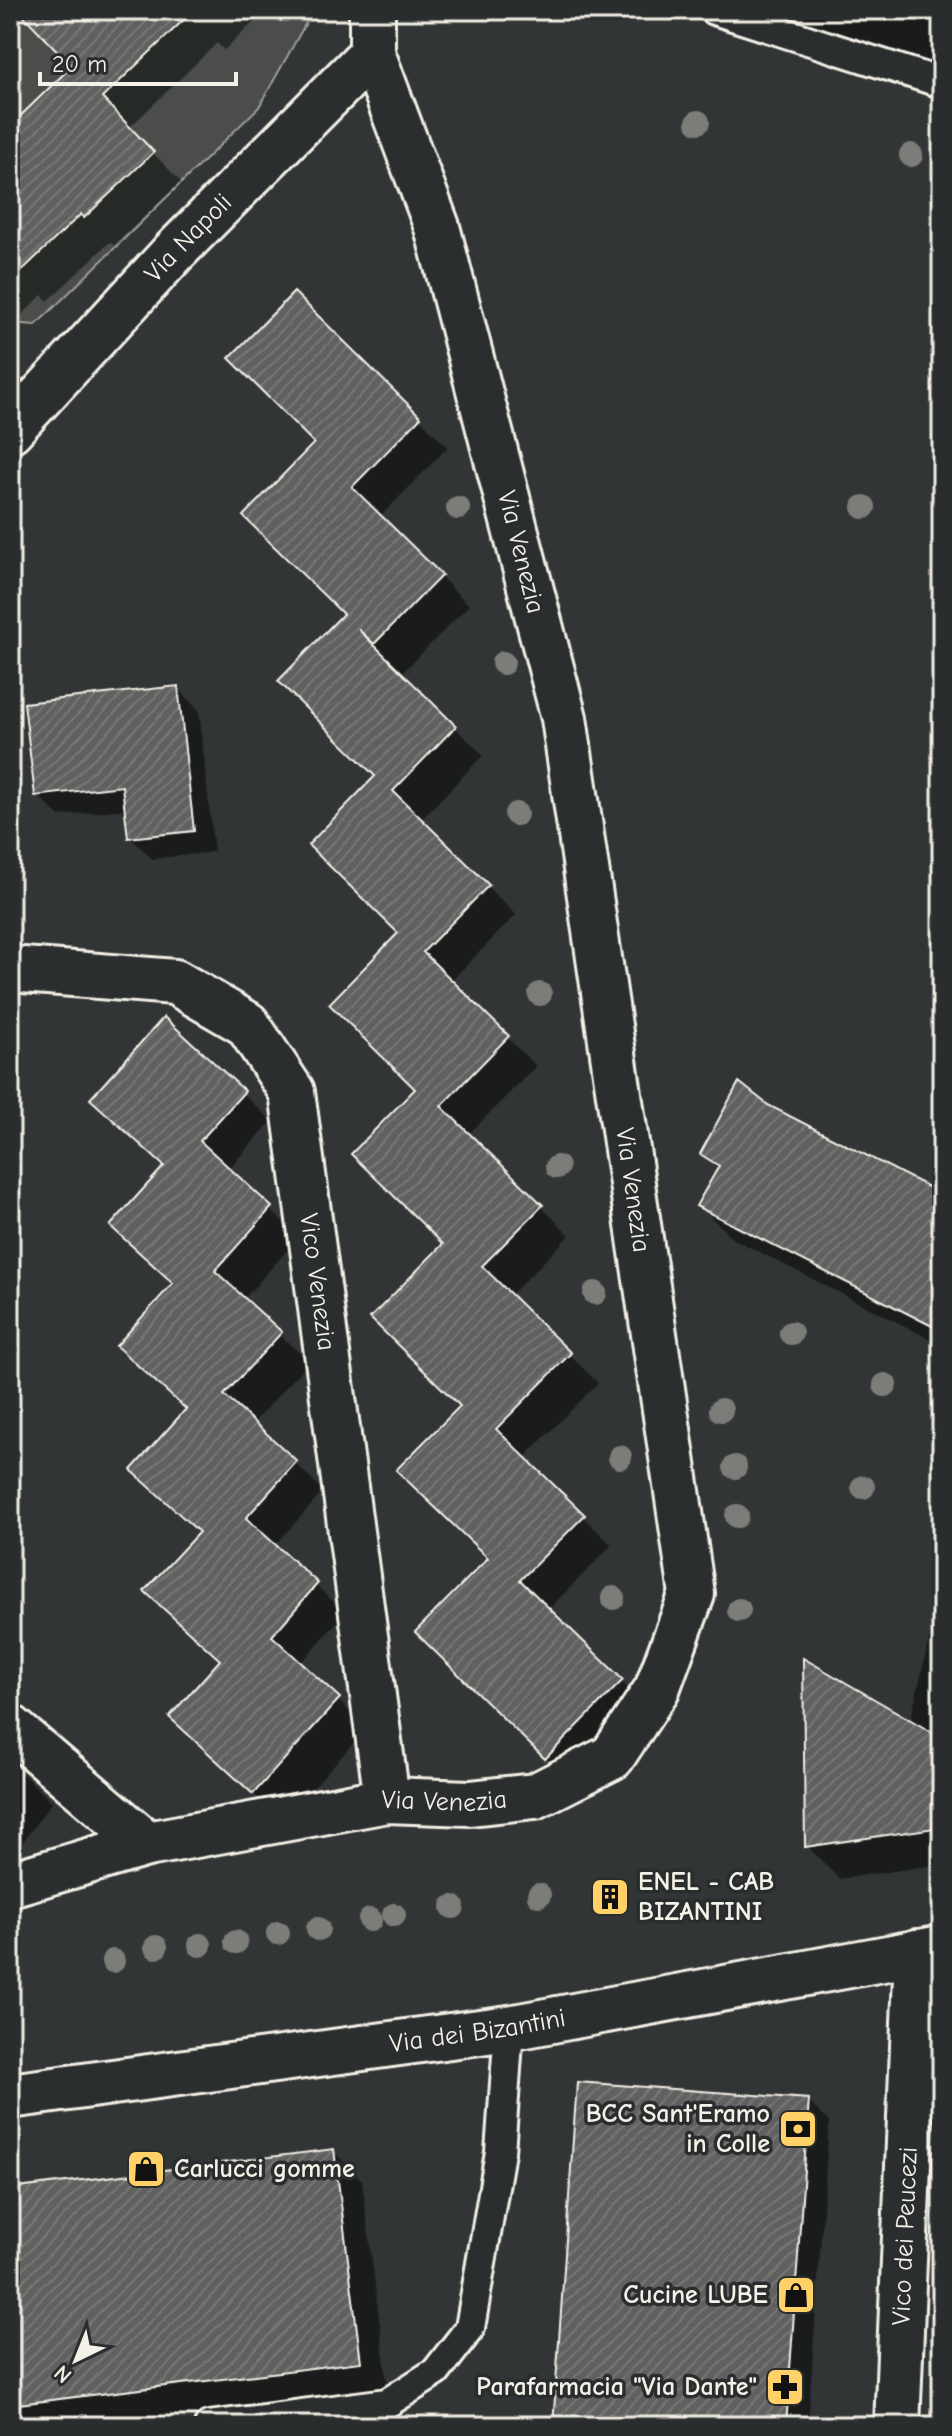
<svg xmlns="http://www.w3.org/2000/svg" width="952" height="2436" font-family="'Comic Neue',sans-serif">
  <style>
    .green { fill: #4b4d4c; stroke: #a09f9a; stroke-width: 2 }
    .shadow { fill: #0007 }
    .building { fill: url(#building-hatch); stroke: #f4f1e8; stroke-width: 2 }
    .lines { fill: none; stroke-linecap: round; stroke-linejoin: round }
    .service-casing { stroke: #f4f1e8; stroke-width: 34 }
    .minor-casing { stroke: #f4f1e8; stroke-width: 50 }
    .tertiary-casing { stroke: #f4f1e8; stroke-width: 50 }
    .service { stroke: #2a2d2e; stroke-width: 28 }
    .minor { stroke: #2a2d2e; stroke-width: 44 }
    .tertiary { stroke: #2a2d2e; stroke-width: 44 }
    .tree { fill: #7c7d79 }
    .labels { text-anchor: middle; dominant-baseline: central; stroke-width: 7; stroke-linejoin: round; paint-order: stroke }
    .street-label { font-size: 26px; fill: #f4f1e8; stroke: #2a2d2e }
    .poi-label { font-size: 26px; font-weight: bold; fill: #f4f1e8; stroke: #2a2d2e; text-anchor: end }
  </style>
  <defs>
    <pattern id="building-hatch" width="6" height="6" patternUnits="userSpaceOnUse" patternTransform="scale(2)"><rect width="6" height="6" fill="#5f605f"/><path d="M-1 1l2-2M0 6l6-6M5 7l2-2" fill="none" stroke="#777776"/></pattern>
  </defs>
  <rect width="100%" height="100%" fill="#323535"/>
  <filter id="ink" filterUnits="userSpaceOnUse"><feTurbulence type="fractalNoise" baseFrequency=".0125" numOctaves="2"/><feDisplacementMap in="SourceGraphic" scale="16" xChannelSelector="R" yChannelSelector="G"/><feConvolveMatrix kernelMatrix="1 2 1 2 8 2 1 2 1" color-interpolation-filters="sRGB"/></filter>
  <g filter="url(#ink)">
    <path class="green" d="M10,10H308L307,21L259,107L36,325L10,323Z"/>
    <g class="shadow">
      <path d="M24,10H267L224,50L217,43L129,128L181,182L114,245L110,242L48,301L42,295L18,319L10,311V129L74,66Z"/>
      <path d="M730,10H942V69Z"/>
      <path d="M294,295L448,447L380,517L469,605L401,674L483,755L420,821L516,915L450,982L536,1066L468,1135L570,1235L510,1296L598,1383L523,1459L612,1545L548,1610L650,1710L575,1786L418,1632L490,1559L462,1406L445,1245L418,1089L401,934L378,777L346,615Z"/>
      <path d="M177,688L199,710L214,852L152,859L130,837L127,809L59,816L37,795Z"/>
      <path d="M164,1020L272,1121L228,1170L299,1237L243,1300L309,1362L253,1423L324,1491L274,1546L345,1613L300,1664L367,1728L283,1821L200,1745L222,1662L176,1620L200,1533L187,1411L119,1346L175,1284L141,1254L165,1167Z"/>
      <path d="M703,1154L942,1196V1345L732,1238L699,1205L719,1170Z"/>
      <path d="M942,1584V1864L839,1879L807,1846L910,1722Z"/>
      <path d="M10,1762L52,1802L10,1859Z"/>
      <path d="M808,2101L829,2122L808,2426H555Z"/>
      <path d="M333,2151L362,2180L388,2390L96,2426H10V2191Z"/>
    </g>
    <g class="building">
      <path d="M18,10H194L102,98L154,152L84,218L81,214L10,282V126L72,66Z"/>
      <path d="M294,292L421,417L352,487L442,575L374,644L358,629L456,726L393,791L489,885L423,952L509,1036L441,1106L543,1205L482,1266L571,1353L496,1429L585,1515L520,1580L623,1680L545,1759L415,1632L488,1558L396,1470L460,1406L370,1318L443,1244L351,1154L415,1089L329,1004L398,933L308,845L375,776L278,681L343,614L243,516L314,443L229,358Z"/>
      <path d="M178,686L194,831L128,838L122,786L35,796L24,703Z"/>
      <path d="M164,1017L245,1091L200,1141L272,1207L215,1271L282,1332L224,1395L297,1461L246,1518L318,1583L272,1636L340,1698L253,1794L169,1717L220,1660L144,1591L199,1532L131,1470L186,1409L116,1346L173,1283L110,1226L164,1166L90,1099Z"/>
      <path d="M739,1082L768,1105L942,1194V1331L696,1206L719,1166L700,1154Z"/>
      <path d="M803,1658L942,1738V1827L805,1847Z"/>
      <path d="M577,2082L809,2099L786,2426H553Z"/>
      <path d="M334,2149L361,2362L10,2405V2189Z"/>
    </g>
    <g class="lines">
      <g class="service-casing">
        <g id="service">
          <path d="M714,10L942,83"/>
          <path d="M209,2426L387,2403L436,2372L470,2328L500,2152L509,2028"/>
        </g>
      </g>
      <g class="minor-casing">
        <g id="minor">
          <path id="s1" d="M10,430L174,252L372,53"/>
          <path id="s2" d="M10,969L175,982L247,1024L292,1092L387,1800"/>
          <path d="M10,1727L147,1844"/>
          <path id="s3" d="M10,1884L147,1844L387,1800L470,1803L535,1796L612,1757L657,1689L692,1594L564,718L437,227L372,53V10"/>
          <path id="s4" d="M897,2426L917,1952"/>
        </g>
      </g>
      <g class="tertiary-casing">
        <g id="tertiary">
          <path id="s5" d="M10,2096L509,2028L942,1948"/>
        </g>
      </g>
      <use href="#service" class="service"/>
      <use href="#minor" class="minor"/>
      <use href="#tertiary" class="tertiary"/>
    </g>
    <g class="tree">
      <circle cx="698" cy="122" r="12"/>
      <circle cx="911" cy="155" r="12"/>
      <circle cx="864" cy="507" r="12"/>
      <circle cx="458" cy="508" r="12"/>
      <circle cx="503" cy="663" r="12"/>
      <circle cx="516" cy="814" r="12"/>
      <circle cx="540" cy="994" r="12"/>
      <circle cx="557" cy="1167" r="12"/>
      <circle cx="595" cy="1293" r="12"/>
      <circle cx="791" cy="1333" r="12"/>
      <circle cx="885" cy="1385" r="12"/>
      <circle cx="721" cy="1410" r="12"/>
      <circle cx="620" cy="1457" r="12"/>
      <circle cx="735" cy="1467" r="12"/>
      <circle cx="863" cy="1487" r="12"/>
      <circle cx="737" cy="1516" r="12"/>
      <circle cx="613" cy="1598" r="12"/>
      <circle cx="739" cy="1610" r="12"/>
      <circle cx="539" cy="1895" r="12"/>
      <circle cx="453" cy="1907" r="12"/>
      <circle cx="394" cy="1915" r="12"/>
      <circle cx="370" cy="1920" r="12"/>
      <circle cx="318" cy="1929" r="12"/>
      <circle cx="278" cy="1933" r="12"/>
      <circle cx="236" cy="1942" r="12"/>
      <circle cx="200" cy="1945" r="12"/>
      <circle cx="156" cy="1947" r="12"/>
      <circle cx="113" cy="1961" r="12"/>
    </g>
  </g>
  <defs>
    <g id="building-square" transform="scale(2)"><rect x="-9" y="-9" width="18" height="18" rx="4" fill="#ffd166" stroke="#2a2d2e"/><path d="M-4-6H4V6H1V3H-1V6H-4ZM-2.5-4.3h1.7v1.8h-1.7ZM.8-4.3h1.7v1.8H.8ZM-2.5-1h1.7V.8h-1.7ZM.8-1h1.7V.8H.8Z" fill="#111"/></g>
    <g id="bank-square" transform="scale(2)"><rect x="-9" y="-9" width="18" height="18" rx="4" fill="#ffd166" stroke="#2a2d2e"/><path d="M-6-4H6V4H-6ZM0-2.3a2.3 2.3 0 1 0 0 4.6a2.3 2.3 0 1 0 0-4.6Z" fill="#111"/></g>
    <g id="shop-square" transform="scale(2)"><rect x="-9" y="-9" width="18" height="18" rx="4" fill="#ffd166" stroke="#2a2d2e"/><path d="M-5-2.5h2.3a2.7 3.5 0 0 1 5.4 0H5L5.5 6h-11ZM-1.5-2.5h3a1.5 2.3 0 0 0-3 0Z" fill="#111"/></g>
    <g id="pharmacy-square" transform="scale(2)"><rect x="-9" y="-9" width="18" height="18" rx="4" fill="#ffd166" stroke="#2a2d2e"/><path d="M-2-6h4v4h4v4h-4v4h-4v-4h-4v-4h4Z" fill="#111"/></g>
  </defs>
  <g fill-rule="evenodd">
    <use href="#building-square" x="610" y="1897"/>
    <use href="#bank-square" x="798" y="2129"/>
    <use href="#shop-square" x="146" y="2169"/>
    <use href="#shop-square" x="796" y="2295"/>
    <use href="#pharmacy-square" x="785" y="2387"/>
  </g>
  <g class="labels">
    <g class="street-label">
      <text stroke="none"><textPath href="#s1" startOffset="262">Via Napoli</textPath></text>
      <text transform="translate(521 552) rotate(76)">Via Venezia</text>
      <text transform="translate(633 1190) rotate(82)">Via Venezia</text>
      <text stroke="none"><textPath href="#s2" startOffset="522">Vico Venezia</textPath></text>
      <text stroke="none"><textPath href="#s3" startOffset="444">Via Venezia</textPath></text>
      <text stroke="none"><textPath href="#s5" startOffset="472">Via dei Bizantini</textPath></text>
      <text stroke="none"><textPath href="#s4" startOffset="190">Vico dei Peucezi</textPath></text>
    </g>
    <g class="poi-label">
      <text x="638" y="1882" text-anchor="start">ENEL - CAB<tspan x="638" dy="30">BIZANTINI</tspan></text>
      <text x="770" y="2114">BCC Sant'Eramo<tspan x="770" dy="30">in Colle</tspan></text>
      <text x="174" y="2169" text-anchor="start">Carlucci gomme</text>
      <text x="768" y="2295">Cucine LUBE</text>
      <text x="757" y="2387">Parafarmacia "Via Dante"</text>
    </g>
  </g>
  <rect width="952" height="2436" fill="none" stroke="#2a2d2e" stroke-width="40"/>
  <rect x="20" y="20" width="912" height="2396" fill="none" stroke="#f4f1e8" stroke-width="3" filter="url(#ink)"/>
  <g transform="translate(76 2360) rotate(223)" stroke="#2a2d2e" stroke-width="6" paint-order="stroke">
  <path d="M0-6L14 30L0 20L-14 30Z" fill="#f4f1e8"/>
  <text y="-12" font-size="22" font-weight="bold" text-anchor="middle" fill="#f4f1e8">N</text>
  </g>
  <path d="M40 72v12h196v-12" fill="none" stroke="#f4f1e8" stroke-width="4"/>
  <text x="52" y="72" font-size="24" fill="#f4f1e8" stroke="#2a2d2e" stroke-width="6" paint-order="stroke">20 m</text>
</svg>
